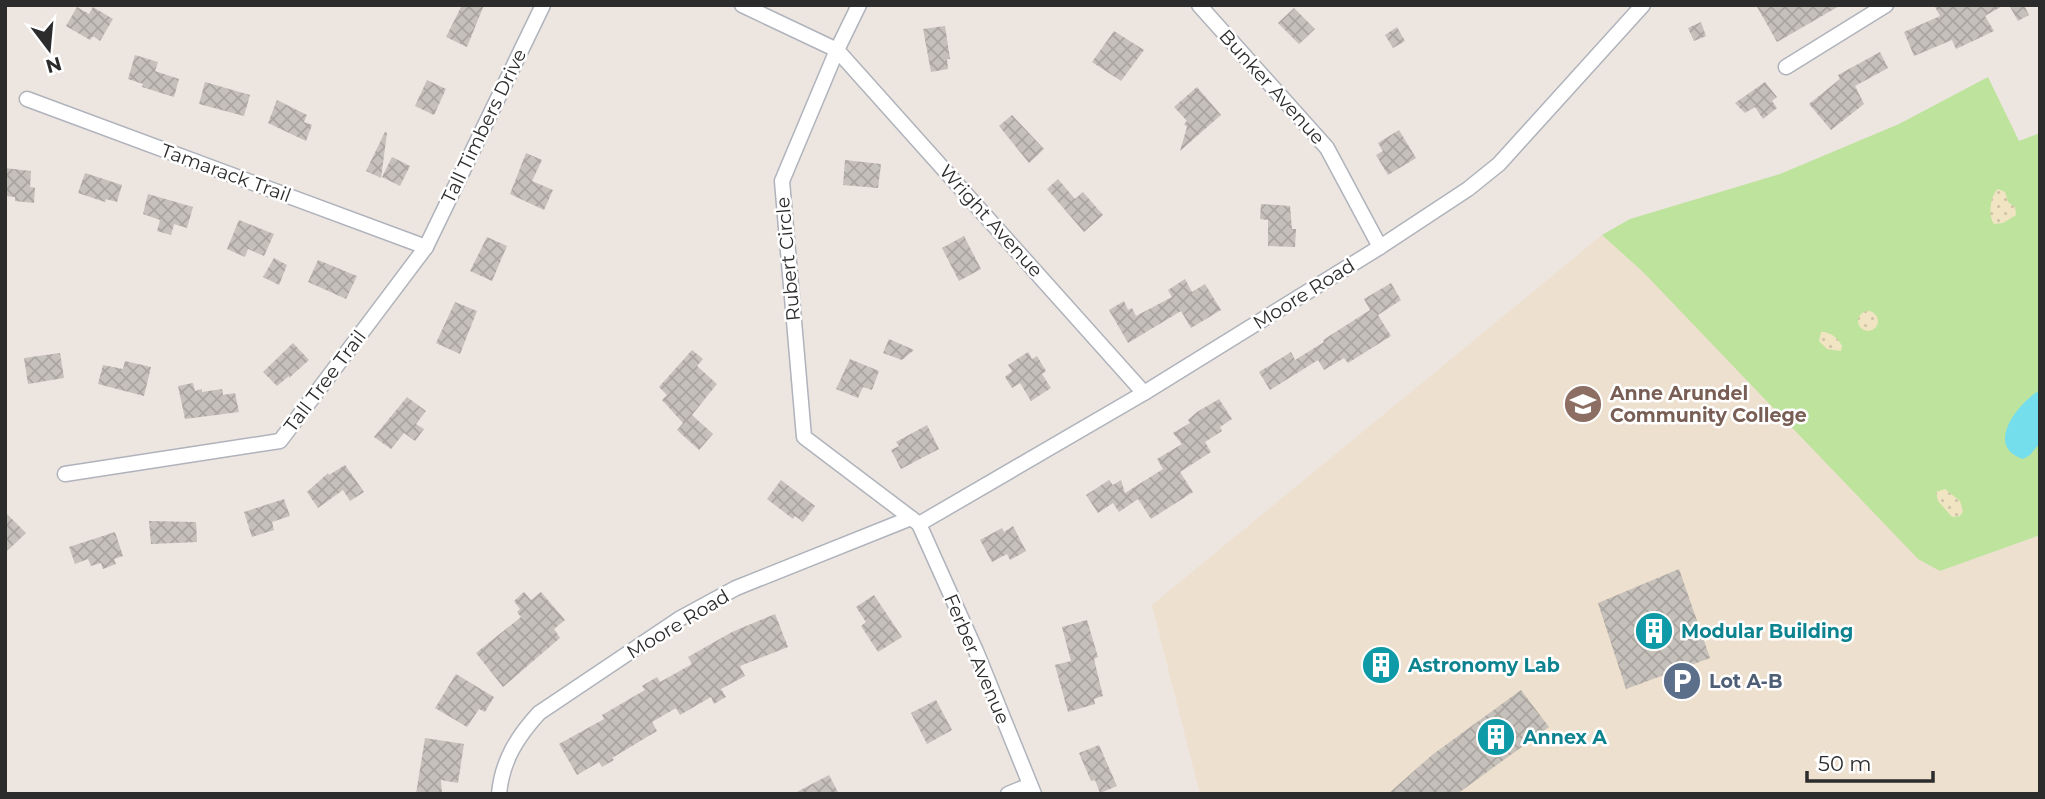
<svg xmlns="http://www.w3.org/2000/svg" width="2045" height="799" font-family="Montserrat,sans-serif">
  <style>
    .education { fill: #eee0cf }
    .grass { fill: #bee39d }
    .sand { fill: url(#sand-dots) }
    .water { fill: #75deed }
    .building { fill: url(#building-cross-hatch) }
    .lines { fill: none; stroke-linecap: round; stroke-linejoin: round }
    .minor-casing { stroke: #afb3bc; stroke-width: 17 }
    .minor { stroke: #fff; stroke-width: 14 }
    .labels { text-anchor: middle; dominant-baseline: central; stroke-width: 5; stroke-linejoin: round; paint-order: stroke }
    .street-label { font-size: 19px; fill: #2c2c2c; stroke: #fff }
    .education-label { font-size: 19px; font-weight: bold; fill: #785e54; stroke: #fff; text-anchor: start }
    .culture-label { font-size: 19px; font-weight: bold; fill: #0d838f; stroke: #fff; text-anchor: start }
    .service-label { font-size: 19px; font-weight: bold; fill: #4e5e75; stroke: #fff; text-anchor: start }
  </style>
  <defs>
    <pattern id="sand-dots" width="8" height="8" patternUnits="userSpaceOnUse" patternTransform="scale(1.75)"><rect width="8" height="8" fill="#f1e4c3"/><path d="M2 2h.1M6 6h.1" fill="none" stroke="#cfc4a8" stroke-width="1.8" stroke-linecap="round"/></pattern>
    <pattern id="building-cross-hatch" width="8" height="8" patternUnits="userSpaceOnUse" patternTransform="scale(1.75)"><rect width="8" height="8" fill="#c6c0ba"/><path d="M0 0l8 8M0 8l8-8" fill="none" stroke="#aaa5a0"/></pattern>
  </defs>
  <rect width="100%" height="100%" fill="#ede5df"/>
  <path class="education" d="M1602,235L1643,272L1940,571L2040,535V794H1200L1152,605Z"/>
  <path class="grass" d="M1988,77L2019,141L2040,133V535L1940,571L1918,559L1643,272L1602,235L1630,219L1780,174L1899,124Z"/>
  <g class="sand">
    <path d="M1998,189L2005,192L2008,202L2015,207L2016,215L2003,223L1994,224C1988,216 1990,195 1998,189Z"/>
    <circle cx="1868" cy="321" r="10"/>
    <path d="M1821,332C1830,331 1838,338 1842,346L1841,351L1827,349L1819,341Z"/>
    <path d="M1945,489L1960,501L1963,511L1960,516L1952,517L1938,501L1936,492Z"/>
  </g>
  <path class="water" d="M2040,390V443L2030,455L2023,459C1983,446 2019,402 2040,390Z"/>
  <g class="building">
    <path d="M462,5H484L467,47L446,37Z"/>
    <path d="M1756,5H1841L1777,42Z"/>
    <path d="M1934,5H2004L1985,16L1994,31L1956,49L1952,40L1914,56L1904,32L1940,16Z"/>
    <path d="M2009,5H2024L2029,15L2018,21Z"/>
    <path d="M77,7L89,14L93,7L113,19L100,41L93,36L90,40L66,26Z"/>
    <path d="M1294,8L1315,29L1299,44L1278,23Z"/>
    <path d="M1701,22L1706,36L1694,41L1688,28Z"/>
    <path d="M945,26L950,59H947L948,69L931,72L923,29Z"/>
    <path d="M1397,27L1405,41L1393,48L1385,35Z"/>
    <path d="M1114,31L1144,50L1121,81L1092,62Z"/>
    <path d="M1880,52L1888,68L1855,86L1864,104L1831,130L1809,104L1840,79L1838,75Z"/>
    <path d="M135,55L158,62L155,71L179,79L174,97L142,87L143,84L128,79Z"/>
    <path d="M427,80L446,89L434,115L415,106Z"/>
    <path d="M205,82L250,95L244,116L199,104Z"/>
    <path d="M1765,82L1777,97L1772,101L1777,108L1763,119L1755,107L1745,113L1735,103Z"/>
    <path d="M1197,87L1221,115L1180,151L1187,127L1184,124L1187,121L1174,107Z"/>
    <path d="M277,100L307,115L304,122L312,125L306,141L268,123Z"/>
    <path d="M1012,115L1044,149L1029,163L999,126Z"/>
    <path d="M1399,130L1416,158L1388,175L1376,155L1383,151L1378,143Z"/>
    <path d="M385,132L387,133L381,178L366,171Z"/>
    <path d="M526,153L542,160L532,181L553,190L544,210L510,194Z"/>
    <path d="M392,157L410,166L400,186L382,177Z"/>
    <path d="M845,160L881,164L878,188L843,185Z"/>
    <path d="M5,168L31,171L30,187L35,188L34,203L15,201V197L5,196Z"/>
    <path d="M85,173L122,185L117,202L106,199L105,202L78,193Z"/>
    <path d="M1058,179L1075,199L1083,192L1103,215L1084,232L1047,189Z"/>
    <path d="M148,194L193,207L187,228L174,224L171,235L157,231L160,220L143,214Z"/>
    <path d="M1261,204L1290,206L1292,229H1296L1295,247L1268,246V220L1260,219Z"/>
    <path d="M239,220L274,234L264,256L248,249L245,257L227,249Z"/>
    <path d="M964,236L981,269L959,281L942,248Z"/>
    <path d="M487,237L507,246L492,281L470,271Z"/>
    <path d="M274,258L287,265L279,285L263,277Z"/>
    <path d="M318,260L357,276L346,299L308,282Z"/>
    <path d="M1185,279L1192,292L1205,284L1221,310L1191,328L1181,311L1128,343L1109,310L1124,301L1128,310L1132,308L1136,316L1172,297L1168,290Z"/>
    <path d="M1391,283L1401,300L1378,315L1391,336L1348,363L1344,358L1324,370L1318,360L1270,390L1259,372L1291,352L1295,360L1324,342L1323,340L1370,310L1364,299Z"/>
    <path d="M455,302L477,311L460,354L436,343Z"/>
    <path d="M889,339L914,350L902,360L883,353Z"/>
    <path d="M293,343L309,360L289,378V376L277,386L263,372Z"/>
    <path d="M692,350L703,359L697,366L717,384L692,415L713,434L699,450L677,430L683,423L662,400L667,395L659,387Z"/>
    <path d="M1028,352L1032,359L1037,356L1046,371L1042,374L1051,388L1031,401L1020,383L1012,388L1005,377L1012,371L1008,365Z"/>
    <path d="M60,353L64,378L28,384L24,358Z"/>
    <path d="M850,359L879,371L872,390L863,387L858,398L836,389Z"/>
    <path d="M125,361L151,367L144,396L98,384L103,365L123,369Z"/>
    <path d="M193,383L195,391L202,389V392L222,389L223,395L235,393L239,412L185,419L178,386Z"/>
    <path d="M407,397L426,411L416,424L424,429L415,441L404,433L391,449L374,437Z"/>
    <path d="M1219,399L1232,419L1220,427L1222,431L1205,442L1211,452L1180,472L1193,492L1151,519L1138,499L1119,512L1113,503L1098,513L1086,495L1109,480L1113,485L1121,480L1125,493L1163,469L1157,459L1182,444L1173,433L1190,423L1188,420L1197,412Z"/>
    <path d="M927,425L939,449L901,469L891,450L899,446L896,442Z"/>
    <path d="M345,465L364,492L350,501L343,490L318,508L307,492L328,473L329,475Z"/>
    <path d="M781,480L815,506L803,522L795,516L793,519L767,499Z"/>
    <path d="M284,499L290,516L272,522L274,530L252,537L244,512Z"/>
    <path d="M5,512L26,533L5,553Z"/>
    <path d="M149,521L196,522L197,542L151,544Z"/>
    <path d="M1013,526L1026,551L1010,560L1007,554L992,562L980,540L1002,528L1004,532Z"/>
    <path d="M115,532L123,556L114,559L116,564L103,569L101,563L91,566L88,559L75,564L69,547Z"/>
    <path d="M1679,569L1710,658L1626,689L1598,603Z"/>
    <path d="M524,592L531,600L541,592L565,620L554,629L560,638L503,687L476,653L521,617L517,612L520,609L514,601Z"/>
    <path d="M874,595L902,637L878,652L861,626L866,622L856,607Z"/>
    <path d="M775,614L788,647L740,666L745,676L721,689L726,697L714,704L711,697L680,715L676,708L652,722L657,731L612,758L614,760L602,767L599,762L577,775L559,744L604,719L602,715L645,690L642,686L657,677L660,682L692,664L688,657L732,632Z"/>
    <path d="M1087,620L1098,657L1094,659L1103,696L1094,699L1095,704L1068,712L1055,665L1071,661L1062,627Z"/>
    <path d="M1385,661H1388L1393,679L1378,684L1372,665Z"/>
    <path d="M456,674L494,697L485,712L479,709L467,727L435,708Z"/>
    <path d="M1521,690L1549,727L1457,794H1388L1432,755Z"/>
    <path d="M936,700L952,730L927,744L911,713Z"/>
    <path d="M425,738L464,744L458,783L441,780L442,794H416Z"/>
    <path d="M1099,745L1117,786L1100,793L1095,780L1091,781L1079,753Z"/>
    <path d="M829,775L839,794H793Z"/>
  </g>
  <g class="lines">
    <g class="minor-casing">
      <g id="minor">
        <path d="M742,5L837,50L1144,393"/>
        <path d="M859,5L837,50L782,181L804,437L919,524L976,651L1034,794"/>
        <path d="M1199,5L1327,148L1380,247"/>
        <path d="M1786,67L1886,5"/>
        <path d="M27,99L426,247"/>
        <path d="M65,474L280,441L426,247L543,5"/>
        <path d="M919,524L1144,393L1380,247L1468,189L1499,164L1643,5"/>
        <path d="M499,794C502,761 517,737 539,713L679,619L736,588L911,518"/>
        <path d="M1008,794L1030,785"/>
      </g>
    </g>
    <use href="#minor" class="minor"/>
  </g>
  <defs>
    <g id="university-disc" transform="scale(2.0125)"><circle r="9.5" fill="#8d6e63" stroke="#fff"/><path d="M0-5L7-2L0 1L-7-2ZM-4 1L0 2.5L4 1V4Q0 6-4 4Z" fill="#fff"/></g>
    <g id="building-disc" transform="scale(2.0125)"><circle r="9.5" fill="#0f9aa8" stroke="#fff"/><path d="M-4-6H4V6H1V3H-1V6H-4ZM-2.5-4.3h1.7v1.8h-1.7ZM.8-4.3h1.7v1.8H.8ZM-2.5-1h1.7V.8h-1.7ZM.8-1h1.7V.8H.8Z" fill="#fff"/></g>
    <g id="parking-disc" transform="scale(2.0125)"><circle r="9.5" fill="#5c6f8a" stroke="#fff"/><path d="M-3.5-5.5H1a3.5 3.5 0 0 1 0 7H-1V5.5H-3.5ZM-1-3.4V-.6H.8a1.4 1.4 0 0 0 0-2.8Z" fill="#fff"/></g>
  </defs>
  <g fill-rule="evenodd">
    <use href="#university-disc" x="1583" y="404"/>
    <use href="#building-disc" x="1654" y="631"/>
    <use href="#building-disc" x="1381" y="665"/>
    <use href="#parking-disc" x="1682" y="681"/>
    <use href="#building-disc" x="1496" y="737"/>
  </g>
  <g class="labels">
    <g class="street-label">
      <text transform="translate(1272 87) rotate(48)">Bunker Avenue</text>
      <text transform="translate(484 126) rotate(-64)">Tall Timbers Drive</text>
      <text transform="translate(226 173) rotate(20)">Tamarack Trail</text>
      <text transform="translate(991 221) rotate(48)">Wright Avenue</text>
      <text transform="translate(788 259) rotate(-95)">Rubert Circle</text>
      <text transform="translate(1304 294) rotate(-32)">Moore Road</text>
      <text transform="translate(325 381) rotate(-53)">Tall Tree Trail</text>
      <text transform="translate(678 624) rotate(-31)">Moore Road</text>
      <text transform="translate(977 659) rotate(67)">Ferber Avenue</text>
    </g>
    <g class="education-label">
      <text x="1610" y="393">Anne Arundel<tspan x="1610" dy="22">Community College</tspan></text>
    </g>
    <g class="culture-label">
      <text x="1681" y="631">Modular Building</text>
      <text x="1408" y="665">Astronomy Lab</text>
      <text x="1523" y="737">Annex A</text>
    </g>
    <g class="service-label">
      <text x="1709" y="681">Lot A-B</text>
    </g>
  </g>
  <rect width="2045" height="799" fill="none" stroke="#2c2c2c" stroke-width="14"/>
  <g transform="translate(49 49) rotate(164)" stroke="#ffffff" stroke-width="5" paint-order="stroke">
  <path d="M0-5L12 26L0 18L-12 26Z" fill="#2c2c2c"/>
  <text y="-10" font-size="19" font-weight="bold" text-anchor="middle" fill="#2c2c2c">N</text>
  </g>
  <path d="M1807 771v10h126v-10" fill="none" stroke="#2c2c2c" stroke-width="3.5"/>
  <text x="1818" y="771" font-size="21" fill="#2c2c2c" stroke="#ffffff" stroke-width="5" paint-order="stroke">50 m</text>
</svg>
